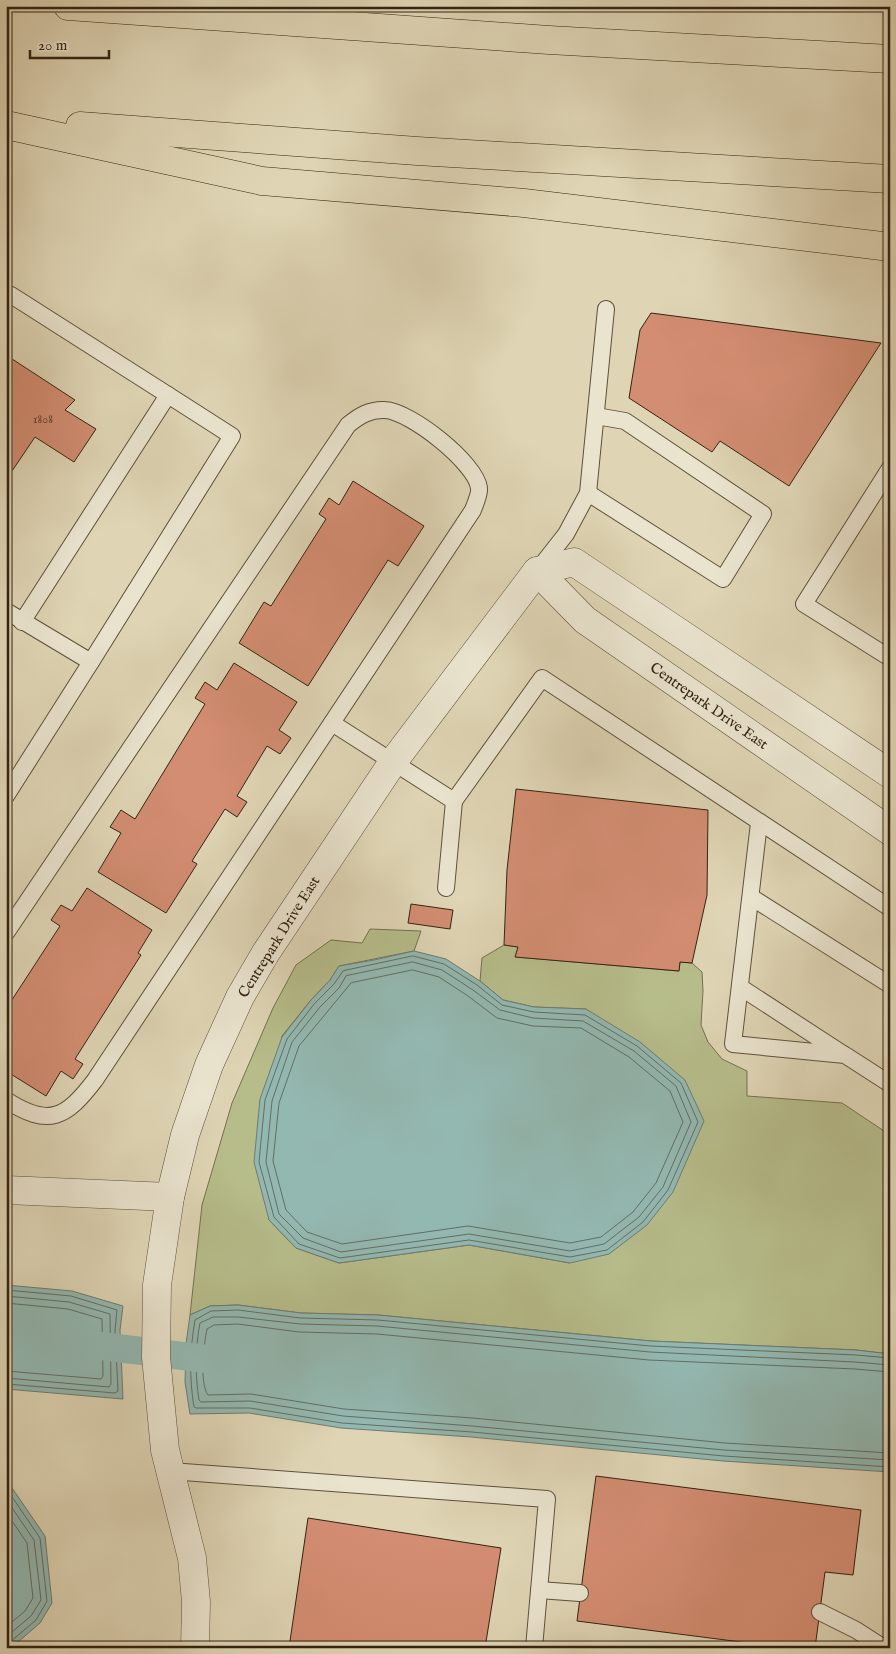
<svg xmlns="http://www.w3.org/2000/svg" width="896" height="1654" font-family="'IM FELL English',serif">
  <style>
    .green { fill: #b6bc8a; stroke: #74704e }
    .water { fill: #93b8b1; stroke: #6d7c71 }
    .lines { fill: none; stroke-linecap: round; stroke-linejoin: round }
    .shore { stroke: #636e62; stroke-width: 1 }
    .canal { stroke: #93b8b1; stroke-width: 28 }
    .building { fill: #d38d72; stroke: #332312 }
    .lane-casing { stroke: #5e503b; stroke-width: 18 }
    .street-casing { stroke: #5e503b; stroke-width: 29 }
    .highway-casing { stroke: #332312; stroke-width: 29 }
    .lane { stroke: #eae4cf; stroke-width: 16 }
    .street { stroke: #eae4cf; stroke-width: 28 }
    .highway { stroke: #dfd5b5; stroke-width: 28 }
    .labels { text-anchor: middle; dominant-baseline: central; stroke-width: 5; stroke-linejoin: round; paint-order: stroke }
    .number-label { font-size: 12px; fill: #5b3e2a }
    .street-label { font-size: 15px; fill: #332312; stroke: #eae4cf }
  </style>
  <rect width="100%" height="100%" fill="#dfd5b5"/>
  <filter id="stains"><feTurbulence type="fractalNoise" baseFrequency=".004" numOctaves="4"/><feColorMatrix values="0 0 0 0 .2 0 0 0 0 .09 0 0 0 0 .02 0 0 0 .5 -.17"/></filter>
  <radialGradient id="worn" r=".72"><stop offset=".6" stop-color="#630" stop-opacity="0"/><stop offset="1" stop-color="#630" stop-opacity=".3"/></radialGradient>
  <path class="green" d="M370,929L421,931L414,951L339,966L330,980L311,1000L282,1036L269,1220L296,1248L339,1263L469,1245L570,1263L586,1009L534,1007L503,1000L480,981L482,958L504,945L518,947L516,957L679,971L680,962L692,963L702,972L703,991L701,1025L708,1042L722,1059L747,1071V1096L842,1103L890,1135V1354L856,1350L651,1341L378,1315L301,1313L238,1305L210,1306L190,1315L202,1205L232,1103L273,1008L296,965L331,940L362,943Z"/>
  <g class="water">
    <path d="M414,951L446,959L480,981L503,1000L534,1007L586,1009L640,1042L685,1080L704,1121L673,1192L647,1225L609,1254L570,1263L469,1245L339,1263L296,1248L269,1220L254,1162L260,1099L282,1037L311,1000L330,980L339,966L374,960Z"/>
    <path d="M6,1285L72,1291L123,1306L120,1330L123,1399L6,1389Z"/>
    <path d="M238,1305L301,1313L378,1315L651,1341L856,1350L890,1354V1472L723,1461L471,1437L341,1428L249,1413L190,1414L185,1382L186,1344L190,1315L210,1306Z"/>
    <path d="M6,1483L10,1485L45,1536L52,1603L40,1623L11,1648H6Z"/>
  </g>
  <g class="lines">
    <g class="shore">
      <path d="M413,956L444,964L477,985L502,1005L534,1012L585,1015L637,1046L681,1083L698,1122L668,1190L643,1222L607,1250L570,1257L469,1240L340,1258L299,1244L274,1217L259,1162L265,1100L287,1039L315,1003L334,984L343,971Z"/>
      <path d="M413,962L442,970L473,990L500,1010L533,1018L583,1021L634,1051L676,1086L691,1122L663,1187L639,1217L604,1244L570,1251L469,1234L341,1252L303,1238L279,1214L266,1162L272,1101L292,1042L320,1007L339,988L346,976Z"/>
      <path d="M413,970L439,977L468,996L497,1018L533,1026L581,1028L629,1057L670,1091L683,1122L656,1183L633,1212L601,1237L570,1243L468,1226L342,1244L307,1232L286,1210L273,1161L279,1103L299,1046L351,983Z"/>
      <path d="M6,1290L71,1296L117,1310L115,1330L118,1391L115,1393L6,1384"/>
      <path d="M6,1296L69,1302L110,1314L111,1384L109,1387L6,1378"/>
      <path d="M6,1303L68,1309L102,1319L103,1376L101,1379L6,1371"/>
      <path d="M890,1358L856,1355L650,1346L378,1320L300,1318L238,1310L211,1311L195,1320C190,1349 189,1377 194,1407L196,1408H250L342,1423L472,1432L724,1456L890,1467"/>
      <path d="M890,1365L855,1362L650,1352L377,1326L300,1324L238,1317H213L200,1323C195,1349 195,1375 199,1400L201,1402L250,1401L343,1416L472,1426L724,1450L890,1460"/>
      <path d="M890,1372L855,1369L649,1360L377,1334L299,1332L238,1324L214,1325L207,1329C204,1343 199,1383 208,1395L251,1394L344,1409L473,1418L725,1443L890,1453"/>
      <path d="M6,1488L40,1538L47,1601L36,1620L10,1642L9,1648"/>
      <path d="M6,1499L34,1540L41,1600L31,1616L6,1637"/>
      <path d="M6,1512L27,1543L33,1598L25,1611L6,1627"/>
    </g>
    <path class="canal" d="M85,1344L223,1361"/>
  </g>
  <g class="building">
    <path d="M651,313L881,343L789,486L720,441L712,452L629,398L640,330Z"/>
    <path d="M6,355L75,400L65,410L96,429L74,462L35,437L10,474L6,471Z"/>
    <path d="M353,481L424,526L398,566L388,560L308,686L239,643L264,602L271,606L326,519L319,514L329,498L339,505Z"/>
    <path d="M890,629V642L884,638Z"/>
    <path d="M234,663L297,702L279,730L291,738L280,754L267,746L237,796L247,802L237,817L225,809L192,861L197,864L166,913L98,872L121,833L110,827L121,810L135,819L205,704L195,698L205,682L217,690Z"/>
    <path d="M516,789L708,810L707,895L692,963L680,962L679,971L515,957L518,947L504,945L507,870Z"/>
    <path d="M87,888L152,930L138,953L141,955L75,1059L83,1064L73,1079L61,1071L46,1096L6,1071V1009L60,926L51,920L61,905L72,911Z"/>
    <path d="M411,904L453,910L450,929L408,923Z"/>
    <path d="M596,1476L861,1510L853,1575L825,1572L815,1648H788L577,1621Z"/>
    <path d="M308,1518L501,1548L485,1648H289Z"/>
  </g>
  <g class="lines">
    <g class="lane-casing">
      <g id="lane">
        <path d="M6,295H11L168,395L22,622"/>
        <path d="M890,468L804,604L890,658"/>
        <path d="M588,493L723,579L763,514L625,421L596,416"/>
        <path d="M537,571L566,534L588,493L606,309"/>
        <path d="M6,611L91,662L6,796"/>
        <path d="M91,662L232,436L168,395"/>
        <path d="M332,723L454,801L446,888"/>
        <path d="M454,801L542,678L890,908"/>
        <path d="M759,823L733,1044L845,1055L890,1084"/>
        <path d="M751,897L890,985"/>
        <path d="M6,933L348,425C359,416 370,409 385,410C410,411 476,463 479,488C480,494 475,504 473,510L95,1080C66,1118 49,1128 6,1100"/>
        <path d="M740,987L843,1054"/>
        <path d="M170,1471L547,1499L534,1648"/>
        <path d="M539,1590L580,1593"/>
        <path d="M820,1612L856,1630L884,1648"/>
      </g>
    </g>
    <g class="street-casing">
      <g id="street">
        <path d="M537,571L585,620L890,831"/>
        <path d="M6,1190L170,1197"/>
        <path d="M195,1648L196,1602L192,1558L165,1450L156,1357L157,1285L170,1197L185,1135L209,1065L240,997L265,954L393,762L537,571L574,562L890,774"/>
      </g>
    </g>
    <g class="highway-casing">
      <g id="highway">
        <path d="M68,6L549,40L890,59"/>
        <path d="M6,125L262,181L524,203L890,247"/>
        <path d="M80,126L417,151L890,179"/>
      </g>
    </g>
    <use href="#lane" class="lane"/>
    <use href="#street" class="street"/>
    <use href="#highway" class="highway"/>
  </g>
  <g class="labels">
    <g class="number-label">
      <text x="43" y="419">1808</text>
    </g>
    <g class="street-label">
      <text transform="translate(709 706) rotate(35)">Centrepark Drive East</text>
      <text transform="translate(279 937) rotate(-58)">Centrepark Drive East</text>
    </g>
  </g>
  <rect width="896" height="1654" fill="none" stroke="#dfd5b5" stroke-width="25"/>
  <rect x="8" y="8" width="881" height="1639" fill="none" stroke="#332312" stroke-width="2.5"/>
  <rect x="12" y="12" width="871" height="1629" fill="none" stroke="#332312"/>
  <path d="M30 50v8h79v-8" fill="none" stroke="#332312" stroke-width="2.5"/>
  <text x="38" y="50" font-size="15" fill="#332312" stroke="#eae4cf" stroke-width="4" paint-order="stroke">20 m</text>
  <rect width="100%" height="100%" filter="url(#stains)"/>
  <rect width="100%" height="100%" fill="url(#worn)"/>
</svg>
